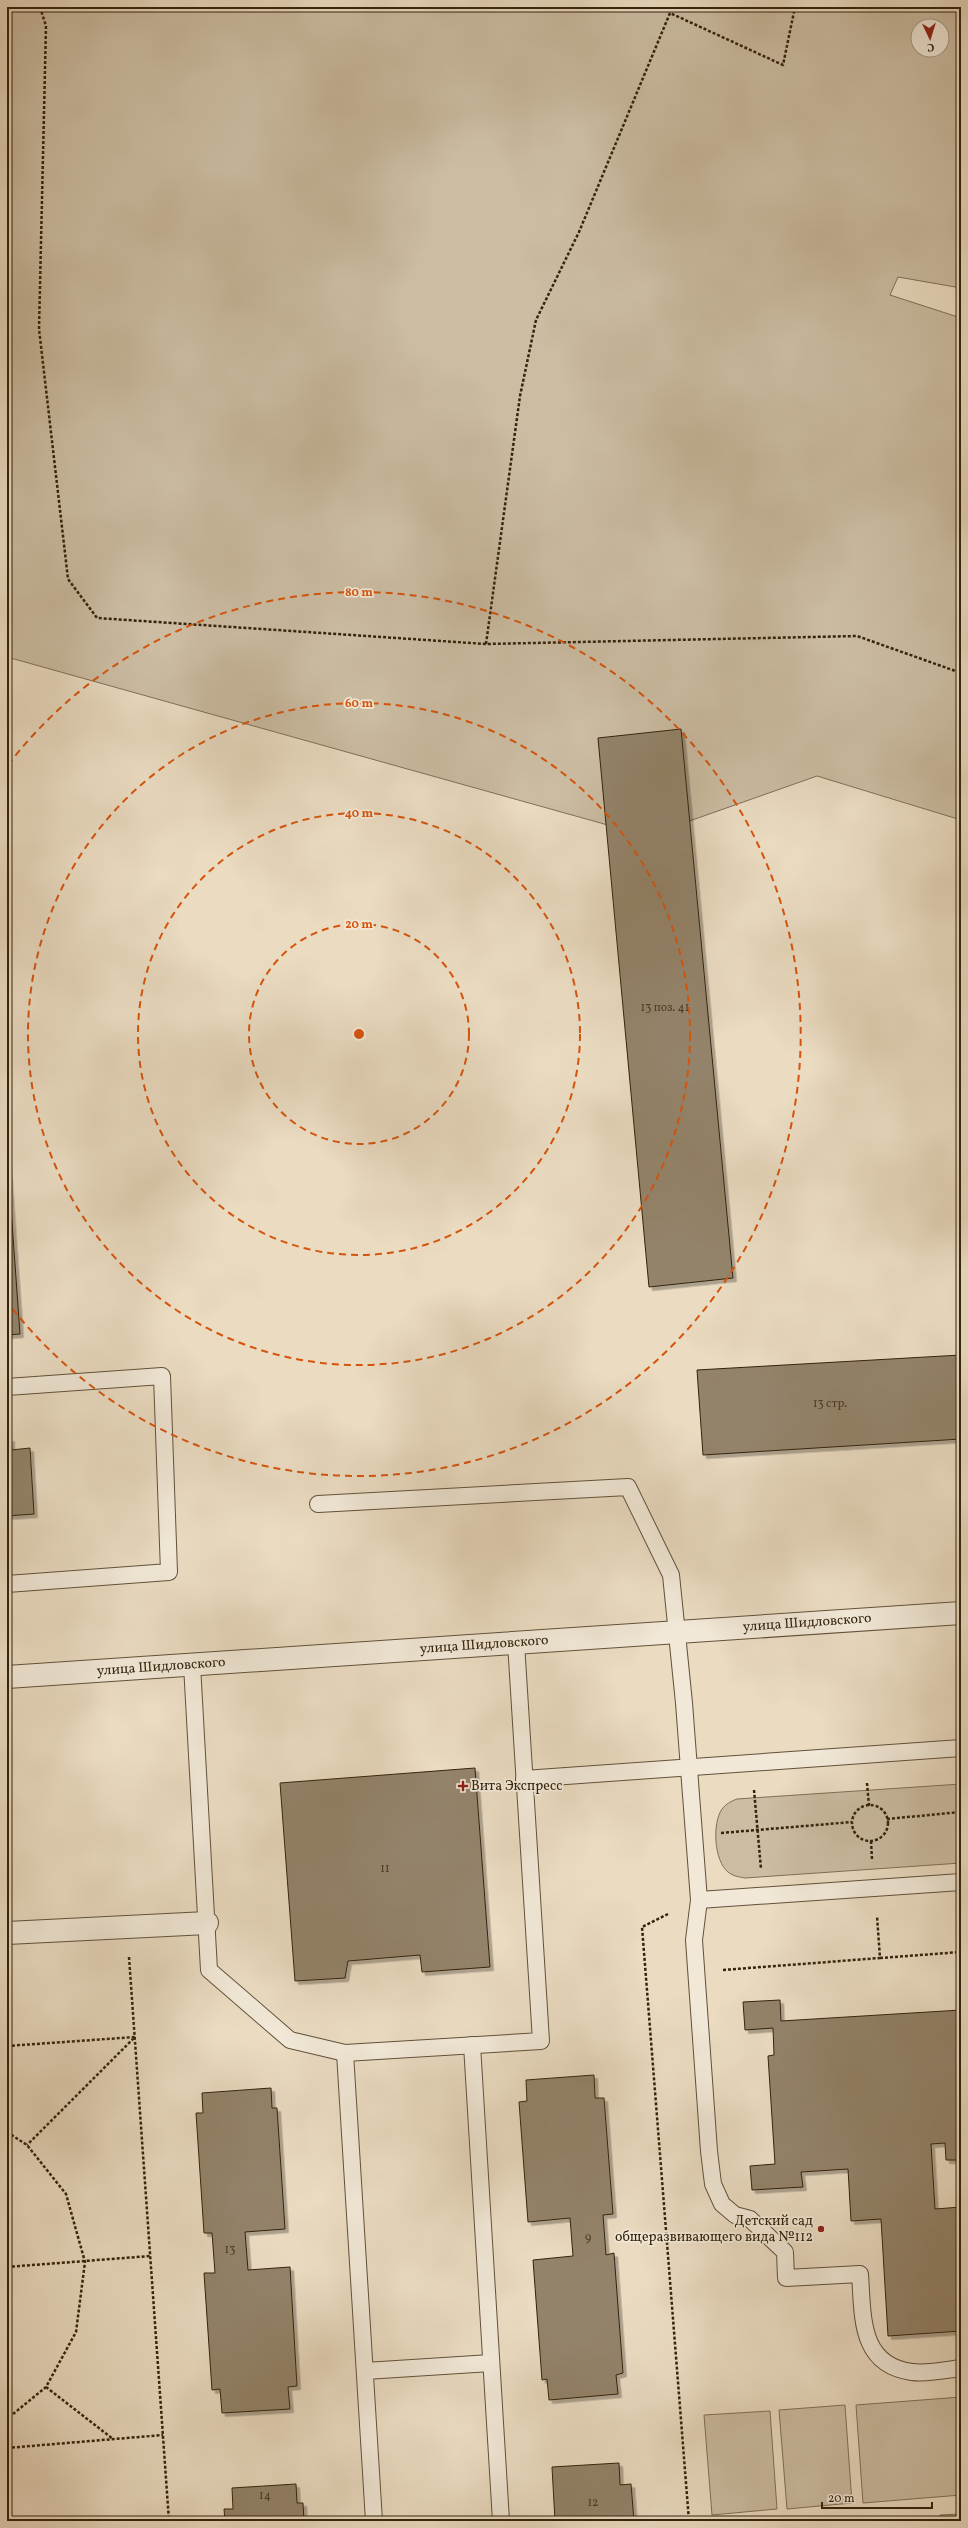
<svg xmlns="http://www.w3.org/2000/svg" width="968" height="2528" font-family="Vollkorn,serif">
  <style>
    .green { fill: #cbbca2; stroke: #807058; fill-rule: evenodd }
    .building { fill: #93836b; stroke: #34230d; filter: url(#shadow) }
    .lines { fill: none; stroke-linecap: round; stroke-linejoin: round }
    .lane-casing { stroke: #62513a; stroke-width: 18 }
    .street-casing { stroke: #62513a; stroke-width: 24 }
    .path { stroke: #34230d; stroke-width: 2.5; stroke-dasharray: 3 2; stroke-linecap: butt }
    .lane { stroke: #f1e8d7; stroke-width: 16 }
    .street { stroke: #f1e8d7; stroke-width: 22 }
    .ring { fill: none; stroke: #d6540c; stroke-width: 2; stroke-dasharray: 7 5 }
    .poi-dot { fill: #8f2418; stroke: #f1e8d7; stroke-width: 1.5 }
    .labels { text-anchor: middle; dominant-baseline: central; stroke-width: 3.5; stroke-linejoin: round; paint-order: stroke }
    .number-label { font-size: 12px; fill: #4c3b24 }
    .street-label { font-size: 14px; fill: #34230d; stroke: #f1e8d7 }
    .poi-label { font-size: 14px; fill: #34230d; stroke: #f1e8d7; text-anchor: start }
    .centre { fill: #d6540c; stroke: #f1e8d7; stroke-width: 2 }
    .ring-label { font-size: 12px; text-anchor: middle; font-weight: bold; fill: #d6540c; stroke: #f1e8d7; stroke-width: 3.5; stroke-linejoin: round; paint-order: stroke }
  </style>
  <defs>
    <filter id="shadow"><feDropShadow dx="3.5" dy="3.5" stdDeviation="0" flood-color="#0004"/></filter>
  </defs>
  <rect width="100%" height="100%" fill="#eadbc1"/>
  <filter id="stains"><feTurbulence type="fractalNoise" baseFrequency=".005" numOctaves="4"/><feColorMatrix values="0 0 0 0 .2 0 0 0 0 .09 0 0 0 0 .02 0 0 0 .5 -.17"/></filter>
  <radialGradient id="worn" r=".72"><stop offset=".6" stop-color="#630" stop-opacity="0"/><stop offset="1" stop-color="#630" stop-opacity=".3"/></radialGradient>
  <g class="green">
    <path d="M7,7H961V288L898,277L890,295L961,318V820L817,776L647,836L7,657ZM918,26H942V50H918Z"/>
    <path d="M961,1784V1863L745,1878C739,1877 733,1876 728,1872C714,1861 712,1823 722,1809C726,1804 731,1801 737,1799Z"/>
    <path d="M961,2397V2495L863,2503L856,2405Z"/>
    <path d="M845,2405L852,2503L787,2509L779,2410Z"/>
    <path d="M770,2411L777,2509L712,2515L704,2415Z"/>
    <path d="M961,2514V2521H941L940,2515Z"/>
    <path d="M929,2517L930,2521H866Z"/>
  </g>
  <g class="building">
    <path d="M681,729L733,1278L649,1287L598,738Z"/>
    <path d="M7,1152L20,1334L7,1335Z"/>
    <path d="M961,1355V1439L703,1455L697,1370Z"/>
    <path d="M11,1438V1450L30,1448L34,1514L7,1516V1439Z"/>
    <path d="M475,1768L490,1967L422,1972L420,1955L348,1961L345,1978L295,1981L280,1783Z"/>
    <path d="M780,2000L781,2021L961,2010V2160H946L945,2143L931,2144L935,2209L961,2207V2331L888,2336L881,2219L851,2221L848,2169L801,2172L803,2187L752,2190L750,2166L775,2164L768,2056L774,2055L773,2028L745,2030L743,2002Z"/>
    <path d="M594,2075L595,2098H604L613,2214L603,2215L606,2255L614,2253L623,2373L616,2375L618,2394L549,2400L547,2379L542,2380L533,2260L573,2256L570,2218L528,2222L519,2102L527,2101L526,2080Z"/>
    <path d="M271,2088L272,2108H277L285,2229L245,2232L248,2270L290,2267L297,2386L288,2387L290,2409L222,2413L220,2389L212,2390L204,2273H215L212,2233H204L196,2113H203L202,2093Z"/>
    <path d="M619,2463L620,2485L631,2484L634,2521H555L552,2467Z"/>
    <path d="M296,2484L297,2503H303L304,2521H225L224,2509H233L232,2488Z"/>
  </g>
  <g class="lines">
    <g class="lane-casing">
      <g id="lane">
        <path d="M7,1387L162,1376L169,1572L7,1584"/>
        <path d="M318,1504L628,1487L671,1575L684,1703L699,1900L961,1882"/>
        <path d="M192,1665L209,1970L290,2040L345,2053L541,2041L516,1643"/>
        <path d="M524,1779L961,1748"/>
        <path d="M699,1900L694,1940L709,2151L713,2184L722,2204L735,2215L750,2219L785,2252L786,2278L860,2274C863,2316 859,2365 912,2372C927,2374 946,2370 961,2368"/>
        <path d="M472,2045L501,2521"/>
        <path d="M345,2053L374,2521"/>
        <path d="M365,2371L491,2363"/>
      </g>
    </g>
    <g class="street-casing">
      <g id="street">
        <path d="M7,1677L961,1613"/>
        <path d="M7,1933L207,1923"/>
      </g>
    </g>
    <g class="path">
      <path d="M40,7L46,26L39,329L68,579L97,618L486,644L857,636L961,673"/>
      <path d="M486,644L520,396L536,320L579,232L670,13L783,65L795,7"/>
      <path d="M867,1783L869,1806"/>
      <path d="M754,1790L761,1869"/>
      <circle cx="870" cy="1823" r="18"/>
      <path d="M887,1819L961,1812"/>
      <path d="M721,1833L852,1822"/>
      <path d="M871,1841L872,1859"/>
      <path d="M668,1914L642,1927L689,2521"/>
      <path d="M129,1957L169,2521"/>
      <path d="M880,1958L961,1952"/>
      <path d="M723,1970L880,1958L877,1916"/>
      <path d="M7,2046L135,2037L27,2145"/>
      <path d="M7,2132L27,2145L66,2194L85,2262L76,2332L46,2387L7,2419"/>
      <path d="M7,2267L150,2256"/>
      <path d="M46,2387L113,2439"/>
      <path d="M7,2448L163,2435"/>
    </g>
    <use href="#lane" class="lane"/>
    <use href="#street" class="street"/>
  </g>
  <g class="ring">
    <circle cx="359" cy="1034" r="110"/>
    <circle cx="359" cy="1034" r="221"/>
    <circle cx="359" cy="1034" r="331"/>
    <path d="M8 765A442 442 0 1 1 8 1303"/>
  </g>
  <g class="poi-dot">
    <path d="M461 1780h4v4h4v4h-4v4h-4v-4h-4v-4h4z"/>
    <circle cx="821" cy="2229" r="4"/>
  </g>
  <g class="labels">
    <g class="number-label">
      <text x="665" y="1008">13 поз. 41</text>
      <text x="830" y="1404">13 стр.</text>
      <text x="385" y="1869">11</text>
      <text x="588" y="2238">9</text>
      <text x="230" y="2250">13</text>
      <text x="265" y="2496">14</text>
      <text x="593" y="2503">12</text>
    </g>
    <g class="street-label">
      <text transform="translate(807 1623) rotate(-4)">улица Шидловского</text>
      <text transform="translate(484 1645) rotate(-4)">улица Шидловского</text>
      <text transform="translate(161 1667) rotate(-4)">улица Шидловского</text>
    </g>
    <g class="poi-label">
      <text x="471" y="1786">Вита Экспресс</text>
      <text x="813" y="2221" text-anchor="end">Детский сад<tspan x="813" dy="16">общеразвивающего вида №112</tspan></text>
    </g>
  </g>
  <circle cx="359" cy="1034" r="6" class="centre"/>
  <g class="ring-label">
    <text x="359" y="596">80 m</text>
    <text x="359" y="707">60 m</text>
    <text x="359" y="817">40 m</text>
    <text x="359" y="928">20 m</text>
  </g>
  <rect width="968" height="2528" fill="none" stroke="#eadbc1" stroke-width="24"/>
  <rect x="8" y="8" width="952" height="2512" fill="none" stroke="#34230d" stroke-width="2"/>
  <rect x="12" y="12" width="944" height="2504" fill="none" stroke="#34230d"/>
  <g transform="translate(930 38) rotate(176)"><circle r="19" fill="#f1e8d7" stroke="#a59986"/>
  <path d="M0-3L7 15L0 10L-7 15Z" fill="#8f2418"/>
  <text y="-6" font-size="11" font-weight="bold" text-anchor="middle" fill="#34230d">С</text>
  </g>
  <path d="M822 2502v6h110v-6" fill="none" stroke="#34230d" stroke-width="2"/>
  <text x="828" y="2502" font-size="12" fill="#34230d" stroke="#f1e8d7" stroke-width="3" paint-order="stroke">20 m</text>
  <rect width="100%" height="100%" filter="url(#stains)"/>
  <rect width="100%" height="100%" fill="url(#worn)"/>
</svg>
